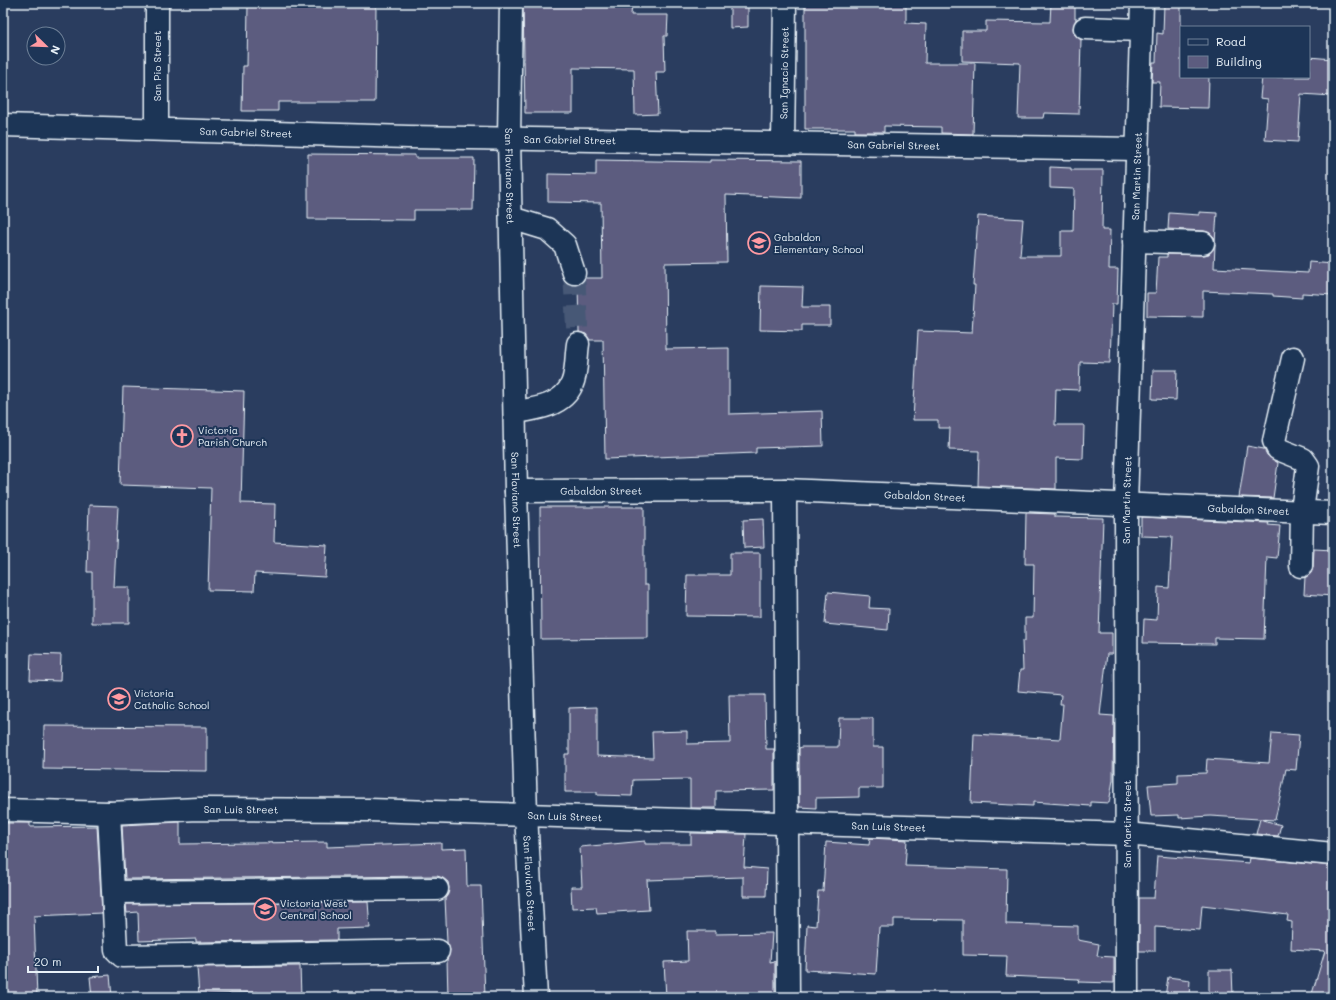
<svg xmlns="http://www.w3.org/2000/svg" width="1336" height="1000" font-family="Mali,sans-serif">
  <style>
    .building { fill: #5c5c7f; stroke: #e8f1f8 }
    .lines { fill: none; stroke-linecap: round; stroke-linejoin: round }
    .minor-tunnel { stroke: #465876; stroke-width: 22; stroke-dasharray: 22 11; stroke-linecap: butt }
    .minor-casing { stroke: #e8f1f8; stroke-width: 25 }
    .minor { stroke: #1d3557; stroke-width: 22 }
    .labels { text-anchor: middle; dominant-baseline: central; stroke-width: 4; stroke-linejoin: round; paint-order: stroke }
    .street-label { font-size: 10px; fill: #e8f1f8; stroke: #1d3557 }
    .poi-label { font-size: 10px; fill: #e8f1f8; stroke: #1d3557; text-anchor: start }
  </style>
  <rect width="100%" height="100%" fill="#2a3d5f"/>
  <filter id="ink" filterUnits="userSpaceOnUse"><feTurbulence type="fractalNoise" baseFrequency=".025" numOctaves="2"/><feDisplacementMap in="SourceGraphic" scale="8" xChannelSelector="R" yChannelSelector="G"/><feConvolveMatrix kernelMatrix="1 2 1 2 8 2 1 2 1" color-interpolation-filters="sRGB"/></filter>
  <g filter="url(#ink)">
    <g class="building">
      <path d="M287,3H307V5H376L375,102H278V111H242L243,66H247L248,4H287Z"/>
      <path d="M523,3L632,4L631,15H668L667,36H664L665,72H656L658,114L635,115L634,69L573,68V113H525Z"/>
      <path d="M730,3H748V27L730,28Z"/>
      <path d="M805,3H906V23L926,24L925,63H975L973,134L941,133V127L884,126V132H855V129H805Z"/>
      <path d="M1051,3H1075V19H1077L1073,28L1074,34L1081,40L1079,114L1044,113L1043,118H1018L1020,63L962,61V31H986V21L1050,22Z"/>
      <path d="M1164,3H1181V77H1209L1208,108L1159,107L1160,82H1152L1153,62H1156L1157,33L1163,34Z"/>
      <path d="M1309,57L1333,59V96L1301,94L1298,142L1265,140L1268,99L1260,98L1262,77H1309Z"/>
      <path d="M308,154L415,155V158H474L473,210H414V220L308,219Z"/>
      <path d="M596,160L710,162V160L801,161V198L726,195L727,262L665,263L666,349L729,348V414L822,411L823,446L756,448V453L605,459L603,340H590L586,334L579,332L578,285L585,278H602L601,203L548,202V174L596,175Z"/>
      <path d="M1050,167L1071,168V170H1103L1102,230H1110L1109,269H1118L1117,304H1112L1110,363L1080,362L1079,390L1056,389L1055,425H1084L1083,459L1056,458V489L978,486L979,451L949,450L950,428H938V420H913L918,331L972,333L975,285H973L978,216L1023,219L1020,256H1061V231H1073L1074,189L1050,188Z"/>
      <path d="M1199,212L1217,213L1215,242L1214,237L1210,233L1204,231L1168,229L1169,213L1199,215Z"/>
      <path d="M1215,244L1214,268L1308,273L1309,262L1333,264V295L1302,293V298L1273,296V294L1203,291V317L1147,316V293H1156L1158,257H1167V254L1203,255L1209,254Z"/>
      <path d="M761,286L803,287L802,307H830V325H802V331L760,330Z"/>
      <path d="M1153,370H1177L1176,400L1152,399Z"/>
      <path d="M123,387L244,391L241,503L275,504L274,542L327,545L325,577L255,573L254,591L208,590L211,488L120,485Z"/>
      <path d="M1247,446L1264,449L1267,455L1278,463L1273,498L1239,497Z"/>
      <path d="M89,505L118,506L114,587H129V623H92V572H87Z"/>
      <path d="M540,507H644V585H648V638L541,639Z"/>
      <path d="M1026,513L1055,514V517L1103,518L1099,633H1112V654H1107L1100,715L1114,716L1113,780L1109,803L1091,802V806L1033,802V806L971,803L974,734L1060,739L1063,704H1060L1061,695L1018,691L1020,670H1023L1022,641H1025V618H1033L1034,564H1025Z"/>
      <path d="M1141,517L1269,523L1268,525L1280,526L1277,558L1267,557L1264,639L1215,638V644L1143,643L1144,619L1157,620L1158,587L1169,588L1172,537L1141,536Z"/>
      <path d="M763,519L764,547L744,548L743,520Z"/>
      <path d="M1314,549L1333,550V596L1304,594L1305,577L1311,573L1313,567Z"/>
      <path d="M730,553H760V617L686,616L687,575H730Z"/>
      <path d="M828,592L870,596L869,608L889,609L888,630L825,624Z"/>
      <path d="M31,654L61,655L60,681L30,680Z"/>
      <path d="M729,695H765L766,749H774V790L716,791V808H690V779L633,780L632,796L597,795V792H565V754H569V708L597,707V756L653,758L652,732L687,731V744L730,743Z"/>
      <path d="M839,718H873V747H883V788H859V797L816,798V808L799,807V748L802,747H838Z"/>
      <path d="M44,726L207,727V771L43,769Z"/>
      <path d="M1272,733L1299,735L1296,770L1286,769L1275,820L1210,816L1179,818V815L1151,816L1148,785L1178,783V774L1206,773L1207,759L1269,763Z"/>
      <path d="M1260,819L1281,825L1278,836L1256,834Z"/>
      <path d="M180,822V844L327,842V847L441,843V849L466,848L467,886H481L485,997H448L447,959L450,950L447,942L445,898L449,888L448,882L443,878L437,876L125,879L122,825Z"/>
      <path d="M3,823H30V827L97,826L102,913L34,916L37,997H3Z"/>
      <path d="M691,833L746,834L744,867L767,869L766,896H743V876V877L647,880L649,910L597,913L596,907L572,908L571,887H582L580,847L645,841V844H691Z"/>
      <path d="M870,838L907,840L905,866L1007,869L1006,924L1078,926V940L1099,944L1097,956L1114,957V983L1078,982L1079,979L1006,976L1007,956L963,955V920L894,919V927H879L876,974L805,970L807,925L816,926L818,891H823L826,842L869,845Z"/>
      <path d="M1157,856L1249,863L1250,858L1333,866V997H1311L1325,951L1291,949L1292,922L1287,921L1288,915L1202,905L1200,930L1155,927V951H1139V898H1154Z"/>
      <path d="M368,902L370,928L337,929V940L196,942V939L139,941L138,912L127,913L126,904Z"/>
      <path d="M687,931H715V934L772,933L770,962L775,961V994L756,995V997H666L664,962L688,961Z"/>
      <path d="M300,966L301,997H258V992L199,995L197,967Z"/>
      <path d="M1209,970H1232L1233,996H1209Z"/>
      <path d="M110,975L112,997H92L90,977Z"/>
      <path d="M1168,977L1190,980L1189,997H1165Z"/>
    </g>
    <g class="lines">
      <path class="minor-tunnel" d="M574,273L578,344"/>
      <g class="minor-casing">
        <g id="minor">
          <path d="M157,3V129"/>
          <path id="s1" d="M511,3L509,138L516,491L526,814L536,997"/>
          <path d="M1085,28L1141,30"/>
          <path id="s2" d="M3,125L408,137L1137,149"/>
          <path id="s3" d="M783,143L785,3"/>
          <path d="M511,218L547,229L565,245L574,273"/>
          <path d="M1134,241L1203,243"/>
          <path d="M1293,358L1274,441L1278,449L1303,459L1308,466L1302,511L1301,566"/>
          <path d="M515,412C535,409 563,406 572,384C577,373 576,356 578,344"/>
          <path d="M785,490L788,997"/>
          <path id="s4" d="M516,491L785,490L1333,513"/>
          <path id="s5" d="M3,810L109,813L198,809L369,810L1127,834L1333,854"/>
          <path d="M109,813L116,950L122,956L438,951"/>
          <path d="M114,892L437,889"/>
          <path id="s6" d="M1127,997L1126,504L1142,3"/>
        </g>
      </g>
      <use href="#minor" class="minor"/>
    </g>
  </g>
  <defs>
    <g id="school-ring" transform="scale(1.15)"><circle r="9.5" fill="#1d3557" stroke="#ff9aa2" stroke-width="1.5"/><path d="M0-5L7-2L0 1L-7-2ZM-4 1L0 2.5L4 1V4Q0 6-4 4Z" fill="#ff9aa2"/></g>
    <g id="church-ring" transform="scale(1.15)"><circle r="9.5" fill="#1d3557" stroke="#ff9aa2" stroke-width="1.5"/><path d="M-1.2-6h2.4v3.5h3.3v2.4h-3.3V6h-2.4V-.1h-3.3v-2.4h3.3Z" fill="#ff9aa2"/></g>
  </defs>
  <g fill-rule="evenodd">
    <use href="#school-ring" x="759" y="243"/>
    <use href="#church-ring" x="182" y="436"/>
    <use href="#school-ring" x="119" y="699"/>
    <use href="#school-ring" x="265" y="909"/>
  </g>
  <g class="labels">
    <g class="street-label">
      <text transform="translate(157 66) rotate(-90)">San Pio Street</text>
      <text stroke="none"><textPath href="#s3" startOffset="70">San Ignacio Street</textPath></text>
      <text stroke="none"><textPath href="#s2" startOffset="243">San Gabriel Street</textPath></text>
      <text stroke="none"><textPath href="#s2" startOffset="567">San Gabriel Street</textPath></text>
      <text stroke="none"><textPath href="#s2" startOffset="891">San Gabriel Street</textPath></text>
      <text stroke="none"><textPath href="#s1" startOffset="173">San Flaviano Street</textPath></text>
      <text stroke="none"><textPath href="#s6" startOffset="821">San Martin Street</textPath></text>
      <text stroke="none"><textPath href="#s4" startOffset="85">Gabaldon Street</textPath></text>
      <text stroke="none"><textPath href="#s4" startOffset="409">Gabaldon Street</textPath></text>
      <text stroke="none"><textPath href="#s1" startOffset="497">San Flaviano Street</textPath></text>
      <text stroke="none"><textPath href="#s6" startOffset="497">San Martin Street</textPath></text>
      <text stroke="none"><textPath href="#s4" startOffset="733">Gabaldon Street</textPath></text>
      <text stroke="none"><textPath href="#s5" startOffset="238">San Luis Street</textPath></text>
      <text stroke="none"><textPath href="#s5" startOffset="562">San Luis Street</textPath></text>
      <text transform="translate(1127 824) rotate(-90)">San Martin Street</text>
      <text stroke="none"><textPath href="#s5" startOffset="886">San Luis Street</textPath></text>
      <text stroke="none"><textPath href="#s1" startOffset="881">San Flaviano Street</textPath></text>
    </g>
    <g class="poi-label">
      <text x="774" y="237">Gabaldon<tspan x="774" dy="12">Elementary School</tspan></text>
      <text x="198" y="430">Victoria<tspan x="198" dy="12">Parish Church</tspan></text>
      <text x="134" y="693">Victoria<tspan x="134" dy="12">Catholic School</tspan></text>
      <text x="280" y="903">Victoria West<tspan x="280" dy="12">Central School</tspan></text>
    </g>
  </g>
  <rect width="1336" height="1000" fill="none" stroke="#1d3557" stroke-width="16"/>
  <rect x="8" y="8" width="1320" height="984" fill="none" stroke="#e8f1f8" stroke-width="1.5" filter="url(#ink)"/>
  <rect x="1180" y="26" width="130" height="52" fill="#1d3557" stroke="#6e8097"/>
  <rect x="1188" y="39" width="20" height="6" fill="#1d3557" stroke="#6e8097"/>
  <text x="1216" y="46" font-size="12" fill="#e8f1f8">Road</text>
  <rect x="1188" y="56" width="20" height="12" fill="#5c5c7f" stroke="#6e8097"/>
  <text x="1216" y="66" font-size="12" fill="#e8f1f8">Building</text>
  <g transform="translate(46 46) rotate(113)"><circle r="19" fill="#1d3557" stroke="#6e8097"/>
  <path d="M0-3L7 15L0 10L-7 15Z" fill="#ff9aa2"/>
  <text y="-6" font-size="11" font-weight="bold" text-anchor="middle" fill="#e8f1f8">N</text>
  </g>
  <path d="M28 966v6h70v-6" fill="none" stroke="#e8f1f8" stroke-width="2"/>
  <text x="34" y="966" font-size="12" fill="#e8f1f8" stroke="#1d3557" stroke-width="3" paint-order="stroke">20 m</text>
</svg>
